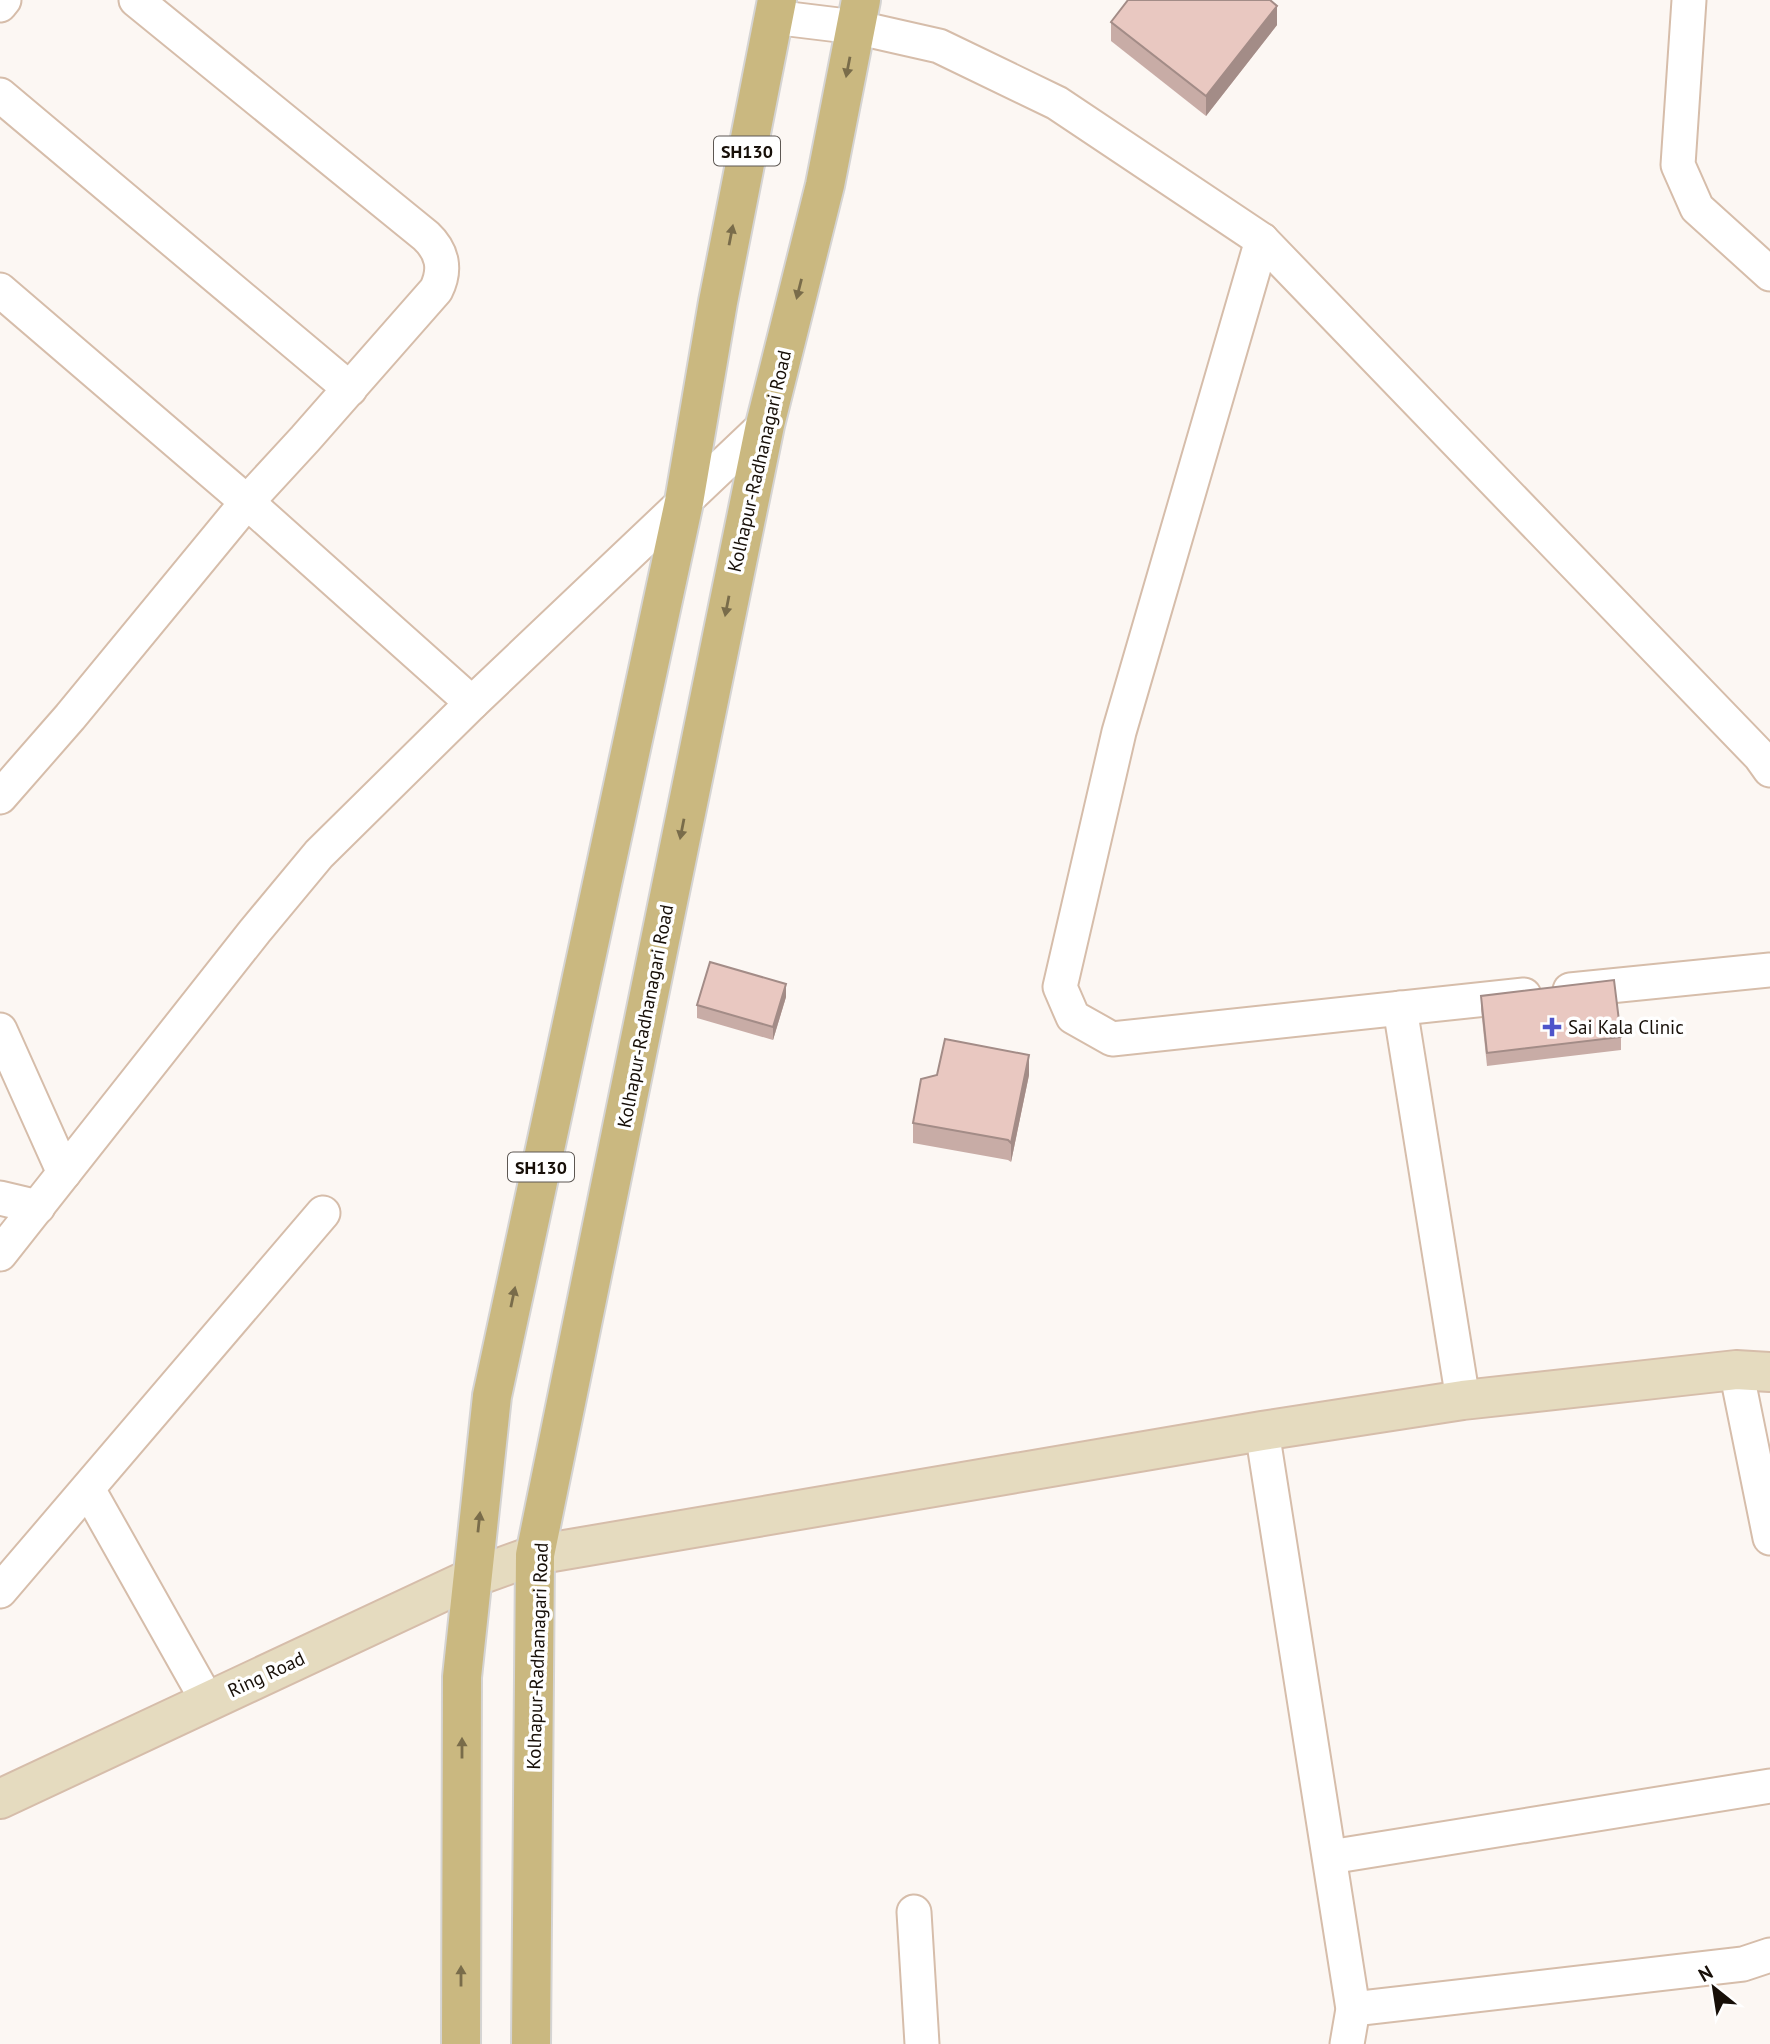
<svg xmlns="http://www.w3.org/2000/svg" width="1770" height="2044" font-family="'PT Sans',sans-serif">
  <style>
    .lines { fill: none; stroke-linecap: round; stroke-linejoin: round }
    .street-casing { stroke: #d6bdaa; stroke-width: 37 }
    .secondary-casing { stroke: #d6bdaa; stroke-width: 42 }
    .primary-casing { stroke: #d5d4d3; stroke-width: 42 }
    .street { stroke: #fff; stroke-width: 33 }
    .secondary { stroke: #e5dbbf; stroke-width: 38 }
    .primary { stroke: #cab880; stroke-width: 38 }
    .wall { fill: #c8aca6 }
    .shaded-wall { fill: #a38c87 }
    .building { fill: #e9c8c1; stroke: #a38c87; stroke-width: 2 }
    .oneway { fill: #796c4a }
    .poi-dot { fill: #4e54ca; stroke: #fff; stroke-width: 2.5 }
    .labels { text-anchor: middle; dominant-baseline: central; stroke-width: 7; stroke-linejoin: round; paint-order: stroke }
    .shield { fill: #fff; stroke: #5d5752; stroke-width: 2 }
    .shield-label { font-size: 18px; font-weight: bold; fill: #170f08 }
    .street-label { font-size: 19px; fill: #170f08; stroke: #fff }
    .poi-label { font-size: 19px; fill: #170f08; stroke: #fff; text-anchor: start }
  </style>
  <rect width="100%" height="100%" fill="#fcf7f3"/>
  <g class="lines">
    <g class="street-casing">
      <g id="street">
        <path d="M1689,0L1678,165L1697,208L1770,274"/>
        <path d="M0,5L4,0"/>
        <path d="M773,17L855,27L939,46L1057,103L1262,240L1760,756L1770,770"/>
        <path d="M0,95L350,389"/>
        <path d="M1262,240L1119,732L1060,987L1073,1017L1112,1039L1524,995"/>
        <path d="M0,290L247,502L472,703"/>
        <path d="M0,797L70,717L247,502L305,439L436,290C446,270 443,252 426,236L136,0"/>
        <path d="M1570,990L1770,970"/>
        <path d="M1400,1008L1463,1400"/>
        <path d="M0,1030L64,1173"/>
        <path d="M0,1198L38,1207"/>
        <path d="M0,1254L255,931L319,854L472,703L765,425"/>
        <path d="M1736,1370L1770,1538"/>
        <path d="M1262,1431L1353,2009L1347,2044"/>
        <path d="M88,1489L208,1702"/>
        <path d="M0,1591L323,1213"/>
        <path d="M1330,1857L1770,1786"/>
        <path d="M914,1912L922,2044"/>
        <path d="M1353,2009L1743,1964L1770,1955"/>
      </g>
    </g>
    <g class="secondary-casing">
      <path id="secondary" d="M0,1799L474,1577L535,1555L1262,1431L1463,1400L1736,1370L1770,1372"/>
    </g>
    <g class="primary-casing">
      <g id="primary">
        <path d="M461,2044L462,1677L492,1396L684,502L718,302L777,0"/>
        <path d="M531,2044L535,1555L765,425L825,185L861,0"/>
      </g>
    </g>
    <use href="#street" class="street"/>
    <use href="#secondary" class="secondary"/>
    <use href="#primary" class="primary"/>
  </g>
  <g class="wall">
    <path d="M1111,22L1277,25L1206,116L1111,41Z"/>
    <path d="M1481,996L1621,1037V1050L1487,1066L1481,1009Z"/>
    <path d="M786,997L773,1040L697,1018V1005Z"/>
    <path d="M1029,1075L1011,1162L1008,1160L913,1143V1123Z"/>
  </g>
  <g class="shaded-wall">
    <path d="M1277,6V25L1206,116V96Z"/>
    <path d="M786,984V997L773,1040V1027Z"/>
    <path d="M1029,1055V1075L1011,1162V1143Z"/>
  </g>
  <g class="building">
    <path d="M1128,0H1270L1277,6L1206,96L1111,22Z"/>
    <path d="M710,962L786,984L773,1027L697,1005Z"/>
    <path d="M1614,980L1621,1037L1487,1053L1481,996Z"/>
    <path d="M945,1039L1029,1055L1011,1143L1008,1140L913,1123L921,1079L937,1075Z"/>
  </g>
  <defs><path id="oneway-solid" d="M-6-.8H1V-3.2L6.5 0L1 3.2V.8H-6Z" transform="scale(1.75)"/></defs>
  <g class="oneway">
    <use href="#oneway-solid" transform="translate(848 67) rotate(101)"/>
    <use href="#oneway-solid" transform="translate(731 235) rotate(-79)"/>
    <use href="#oneway-solid" transform="translate(799 289) rotate(104)"/>
    <use href="#oneway-solid" transform="translate(727 606) rotate(101)"/>
    <use href="#oneway-solid" transform="translate(682 829) rotate(101)"/>
    <use href="#oneway-solid" transform="translate(513 1297) rotate(-78)"/>
    <use href="#oneway-solid" transform="translate(479 1522) rotate(-84)"/>
    <use href="#oneway-solid" transform="translate(462 1748) rotate(-90)"/>
    <use href="#oneway-solid" transform="translate(461 1976) rotate(-90)"/>
  </g>
  <path class="poi-dot" d="M1548.5 1016.5h7v7h7v7h-7v7h-7v-7h-7v-7h7z"/>
  <g class="labels">
    <g class="shield">
      <rect x="714" y="136.5" width="66" height="29" rx="5"/>
      <rect x="508" y="1152.5" width="66" height="29" rx="5"/>
    </g>
    <g class="shield-label">
      <text x="747" y="151">SH130</text>
      <text x="541" y="1167">SH130</text>
    </g>
    <g class="street-label">
      <text transform="translate(759 461) rotate(-77)">Kolhapur-Radhanagari Road</text>
      <text transform="translate(645 1016) rotate(-79)">Kolhapur-Radhanagari Road</text>
      <text transform="translate(537 1656) rotate(-88)">Kolhapur-Radhanagari Road</text>
      <text transform="translate(266 1674) rotate(-25)">Ring Road</text>
    </g>
    <g class="poi-label">
      <text x="1568" y="1027">Sai Kala Clinic</text>
    </g>
  </g>
  <g transform="translate(1714 1988) rotate(330)" stroke="#ffffff" stroke-width="5" paint-order="stroke">
  <path d="M0-5L12 26L0 18L-12 26Z" fill="#170f08"/>
  <text y="-10" font-size="19" font-weight="bold" text-anchor="middle" fill="#170f08">N</text>
  </g>
</svg>
